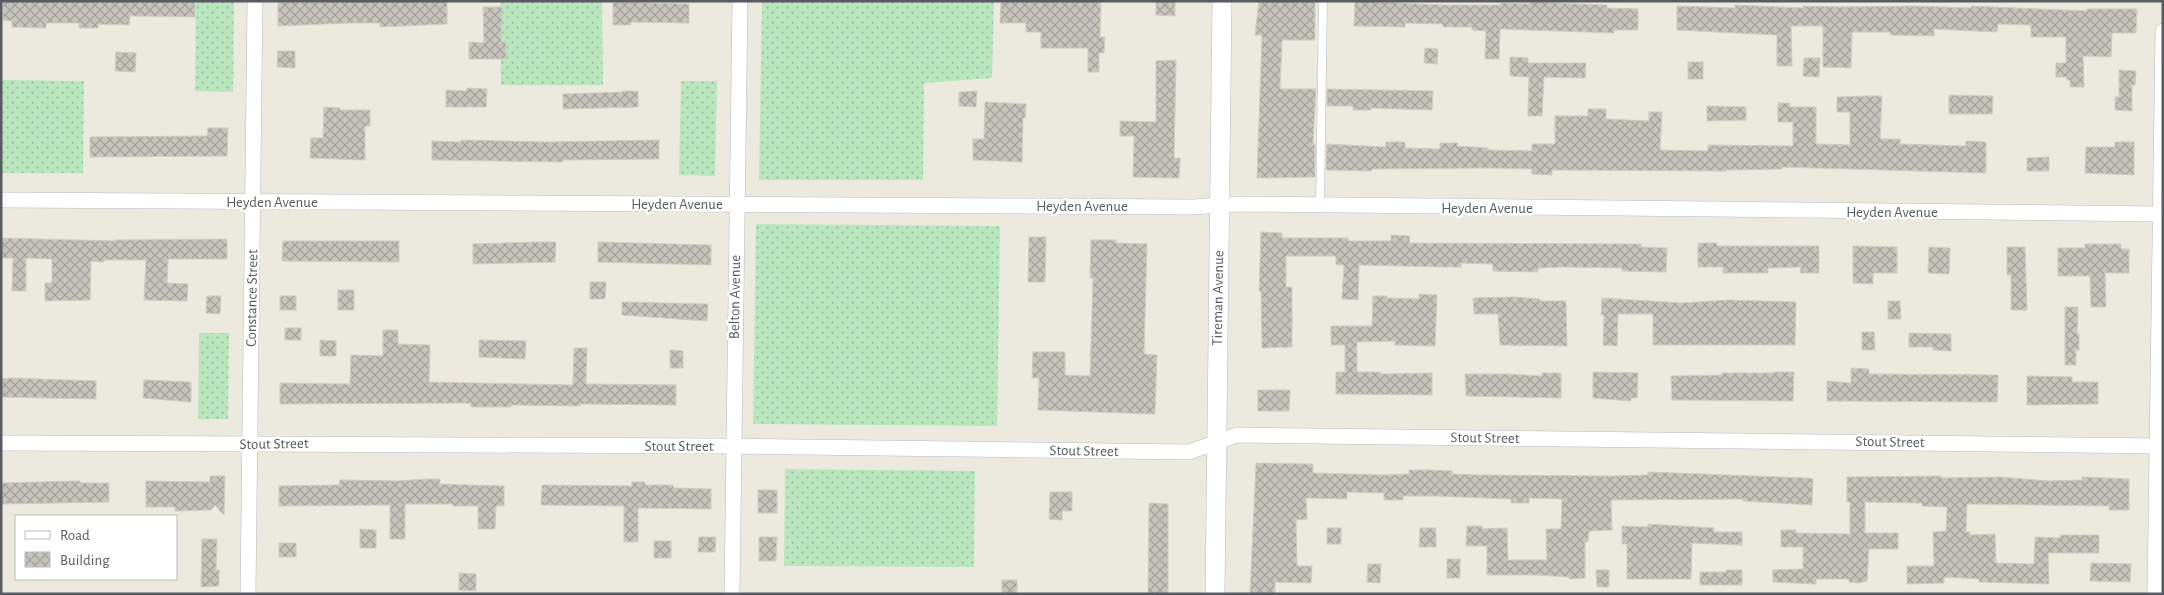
<svg xmlns="http://www.w3.org/2000/svg" width="2164" height="595" font-family="'Alegreya Sans',sans-serif">
  <style>
    .grass { fill: url(#grass-dots) }
    .building { fill: url(#building-cross-hatch); stroke: #d1ccbd }
    .lines { fill: none; stroke-linecap: round; stroke-linejoin: round }
    .service-casing { stroke: #b7b9bf; stroke-width: 9 }
    .minor-casing { stroke: #b7b9bf; stroke-width: 16 }
    .tertiary-casing { stroke: #b7b9bf; stroke-width: 20 }
    .service { stroke: #fff; stroke-width: 8 }
    .minor { stroke: #fff; stroke-width: 15 }
    .tertiary { stroke: #fff; stroke-width: 19 }
    .labels { text-anchor: middle; dominant-baseline: central; stroke-width: 5; stroke-linejoin: round; paint-order: stroke }
    .street-label { font-size: 15px; fill: #585b61; stroke: #fff }
  </style>
  <defs>
    <pattern id="grass-dots" width="8" height="8" patternUnits="userSpaceOnUse" patternTransform="scale(1.25)"><rect width="8" height="8" fill="#b9e6bd"/><path d="M2 2h.1M6 6h.1" fill="none" stroke="#99bd9d" stroke-width="1.8" stroke-linecap="round"/></pattern>
    <pattern id="building-cross-hatch" width="8" height="8" patternUnits="userSpaceOnUse" patternTransform="scale(1.25)"><rect width="8" height="8" fill="#c7c4bc"/><path d="M0 0l8 8M0 8l8-8" fill="none" stroke="#a4a29c"/></pattern>
  </defs>
  <rect width="100%" height="100%" fill="#eceadf"/>
  <g class="grass">
    <path d="M196,1H234L233,92L195,91Z"/>
    <path d="M500,1H602L603,85H501Z"/>
    <path d="M762,1H994L992,78L924,83L923,180H759Z"/>
    <path d="M1,80L84,81L83,173H1Z"/>
    <path d="M681,81H717L715,176L679,175Z"/>
    <path d="M756,224L1000,226L997,426L753,424Z"/>
    <path d="M199,333H229L228,419H198Z"/>
    <path d="M785,469L975,471L974,567L784,566Z"/>
  </g>
  <g class="building">
    <path d="M3,1H195V17L130,16L129,25L98,24V28H79V23H46V28L12,27V21L3,20Z"/>
    <path d="M447,1V24L380,27V23H348L278,26V2Z"/>
    <path d="M1101,1L1100,37H1105L1104,53H1099V72H1088V48H1041V32H1026V23H1000L1001,2Z"/>
    <path d="M1156,1H1175V16L1156,15Z"/>
    <path d="M1259,1H1315V40H1282L1280,89H1316L1313,144H1315V177L1257,178L1262,35H1255Z"/>
    <path d="M1355,1L1443,5H1501V3L1530,4V2L1607,5V8L1638,9V30H1614V33L1500,29L1499,59H1485L1486,31L1472,30V27H1443V24L1405,23V27L1354,26Z"/>
    <path d="M613,2L689,4V23L631,22V25H613Z"/>
    <path d="M1735,5L1803,8V6L1843,7L1914,6L1971,8V6L2087,11V9H2137L2136,33H2112L2111,57L2083,56L2084,87H2070V80H2067V77H2056V63H2066V37H2031V25L1998,24L1997,32L1934,29V36L1890,35V32H1852L1851,68L1823,67V26H1791L1792,66H1777V35L1677,30V6L1735,8Z"/>
    <path d="M483,7H502L501,42H506V59H469V42L484,43Z"/>
    <path d="M1425,48L1438,49L1437,64L1424,63Z"/>
    <path d="M278,51H295V68L277,67Z"/>
    <path d="M116,52L136,53L135,72L115,71Z"/>
    <path d="M1510,57L1528,58V63H1586L1585,78L1544,77L1542,116H1528L1529,77L1510,76Z"/>
    <path d="M1804,58H1820L1819,77L1803,76Z"/>
    <path d="M1176,60L1174,158H1180L1179,178L1133,177L1134,136H1120V121L1156,122V61Z"/>
    <rect x="1688" y="62" width="15" height="17"/>
    <path d="M2119,70L2136,71L2135,85H2132V111L2115,110V97H2119Z"/>
    <path d="M467,88L487,89L486,107H446V90L467,91Z"/>
    <path d="M1327,89L1433,91L1432,110L1371,108V110H1353V106H1327Z"/>
    <path d="M622,91H638V107L563,109V94L623,92Z"/>
    <path d="M977,91L976,107L959,106V92Z"/>
    <path d="M1949,95L1993,96L1992,114H1949Z"/>
    <path d="M1867,96H1882L1880,139H1900V144L1966,146V141L1986,142V173L1782,167V169L1726,170V171L1552,170V175L1532,174V169L1487,168L1372,169L1371,171L1326,170L1327,144L1386,147V142H1405V148L1440,149V143H1458L1457,146L1488,148V150L1532,151V144H1555V116H1588V109H1606V119L1649,121V112H1662L1660,150L1708,151V145L1793,146V122H1778V103H1790V107H1816V144L1850,145V112H1837V97Z"/>
    <path d="M985,102L1026,104L1025,118H1023L1022,162L973,160V139H984Z"/>
    <path d="M1707,106L1746,107V120L1707,121Z"/>
    <path d="M324,107L340,108V110H370V126H365V160L310,158L311,138H323Z"/>
    <path d="M208,128H228L227,156L90,157V137L207,136Z"/>
    <path d="M461,140L548,142L659,140V159L563,160V162L432,160V141L461,142Z"/>
    <path d="M2115,142H2134V175L2085,173L2086,147H2115Z"/>
    <path d="M2049,157V171H2027V158Z"/>
    <path d="M1261,232L1282,233V238H1348V241H1391V235L1410,236L1409,243L1641,244V247L1667,248L1666,272L1622,271V268L1563,267L1538,268V272L1493,271V264L1461,263V267H1442L1359,265L1358,300L1342,299L1344,265H1336V256H1286V287H1292V347L1262,348L1261,291H1259Z"/>
    <path d="M1029,237H1046L1045,282H1028Z"/>
    <path d="M1,238L115,241V240L227,239V259H168L167,283L188,284L187,301L144,300L146,260H104V262L91,261L90,300L45,301V283H52V259L26,258V291H12L13,258H1Z"/>
    <path d="M1091,240H1116V243L1147,244L1144,354L1157,355L1155,414L1038,410L1039,378H1032L1033,352H1065V375L1090,376L1093,278H1090Z"/>
    <path d="M283,241H399V262L282,261Z"/>
    <path d="M534,242H556L555,262L473,264V244Z"/>
    <path d="M598,242L711,245V265L598,262Z"/>
    <path d="M1698,243H1717V246H1819V273H1800L1801,267L1768,268V273H1723V267H1698Z"/>
    <path d="M2085,244H2121V249H2129V273H2105L2106,307H2091L2090,276H2058V248H2085Z"/>
    <path d="M1853,246L1897,247V273H1873V284L1853,283Z"/>
    <path d="M1929,247L1950,248L1949,274L1928,273Z"/>
    <path d="M2007,247H2025L2027,310H2011V275H2007Z"/>
    <path d="M590,282H606L605,299H590Z"/>
    <rect x="338" y="290" width="16" height="20"/>
    <path d="M1419,294L1437,295L1435,346L1395,345V341L1357,342V372H1381V374L1432,373V395L1336,394V372H1345V345H1331V326H1372L1373,296H1387V298L1419,299Z"/>
    <path d="M207,296H221L220,314L206,313Z"/>
    <rect x="280" y="296" width="16" height="14"/>
    <path d="M1514,297L1540,299V301H1566L1567,346L1500,345L1498,314H1474L1473,298Z"/>
    <path d="M1602,298L1681,303L1729,300L1796,302L1795,345H1653V314H1618L1617,346L1603,345L1604,315H1601Z"/>
    <path d="M1888,301H1900L1901,319H1888Z"/>
    <path d="M622,302L708,304L707,321L622,315Z"/>
    <path d="M2065,307H2078L2077,334H2079V350H2076V365H2065Z"/>
    <rect x="285" y="328" width="16" height="12"/>
    <path d="M383,330H398V344L430,345L429,382L573,385L574,348H587L586,384L676,385V405L580,404V406L511,405V407H471V404L465,403L280,404V383L350,384L351,355L383,356Z"/>
    <path d="M1862,332H1874L1875,350H1862Z"/>
    <path d="M1909,333L1951,334V351L1933,350V347H1909Z"/>
    <path d="M320,340L336,341V356H320Z"/>
    <path d="M479,340L526,341L525,359L479,357Z"/>
    <path d="M670,350L683,351V368H670Z"/>
    <path d="M1851,368L1869,369V374L1998,375L1997,402L1827,401V381L1851,383Z"/>
    <path d="M1593,372L1638,373L1637,398H1631V401L1593,398Z"/>
    <path d="M1774,372H1794L1793,401L1672,400L1671,376L1722,375V373H1774Z"/>
    <path d="M1542,373H1561V398L1466,396L1465,374H1509L1542,376Z"/>
    <path d="M2027,376L2072,377V382H2098V404L2027,405Z"/>
    <path d="M13,378L96,381V399L1,397V379Z"/>
    <path d="M144,380L191,382V402L143,398Z"/>
    <path d="M1258,390H1290L1289,411H1258Z"/>
    <path d="M1256,463L1313,464V473L1384,475L1409,474V470H1428L1452,471V474L1479,475L1614,476L1648,475V472L1808,478L1813,479L1812,505L1743,501V499L1611,500L1612,530L1589,531L1588,542H1585V578L1569,579V577L1536,575H1487V546H1466L1467,526H1482V529L1507,528L1508,560H1547L1546,529H1561L1562,499L1529,498V503H1511V499L1434,496H1403V500H1384V493L1347,492V499L1306,498L1307,519L1296,520L1297,566H1312L1311,583L1275,582V594H1250Z"/>
    <path d="M210,476H225L224,515L215,505L211,510L175,511V507H146V481L210,482Z"/>
    <path d="M1941,476V478L1999,477L2050,481L2082,480V477L2129,479V510H2109V506L1967,504L1966,532H1970V535L1995,534L1996,563L2034,564L2035,537L2060,538V535H2099V553H2048L2049,584L1979,582V579L1944,577V583L1907,584V566H1934L1933,532L1946,531L1947,507L1922,506V503L1865,502V533H1898V549H1869L1867,581L1859,583L1849,582V579H1816V584L1773,582V570L1803,569V547H1781V530H1796V533L1850,534V502H1847V477Z"/>
    <path d="M427,479H440V484L504,486V506H496L495,529H478V506H453V504H405V539H390V505L279,506V486L337,485H339L340,480L398,481Z"/>
    <path d="M74,481H80L81,483H109V502L1,504V483Z"/>
    <path d="M632,482H645V485H673L674,488L711,489V509L638,508V542H624V506L541,505L542,485L632,486Z"/>
    <rect x="758" y="490" width="19" height="23"/>
    <path d="M1050,492H1072V511H1062V520L1049,519Z"/>
    <path d="M1149,503L1168,504V594H1148Z"/>
    <path d="M1648,524L1714,528V532H1742V545L1692,543L1691,579H1627V544H1622V526L1648,527Z"/>
    <rect x="1327" y="528" width="14" height="16"/>
    <path d="M1420,528H1436V547H1419Z"/>
    <path d="M360,529L376,530V548H360Z"/>
    <path d="M699,537H716L715,552H698Z"/>
    <path d="M759,537H777L776,561H759Z"/>
    <path d="M202,539H217L216,570H219V586L201,587Z"/>
    <rect x="654" y="541" width="17" height="17"/>
    <rect x="279" y="543" width="17" height="14"/>
    <rect x="1447" y="559" width="13" height="19"/>
    <path d="M2091,563L2131,564L2130,582L2090,581Z"/>
    <path d="M1368,564H1381L1380,583L1367,582Z"/>
    <path d="M1596,570H1609V587H1597Z"/>
    <path d="M1726,570H1742V585H1700V572H1726Z"/>
    <path d="M459,573L476,574V591L459,590Z"/>
    <rect x="1002" y="580" width="15" height="14"/>
  </g>
  <g class="lines">
    <g class="service-casing">
      <path id="service" d="M1320,206L1323,1"/>
    </g>
    <g class="minor-casing">
      <g id="minor">
        <path d="M1,200L1193,207L1238,204L2163,214"/>
        <path d="M1,443L718,446L1189,452L1237,435L2163,446"/>
        <path d="M248,594L255,1"/>
        <path d="M732,594L740,1"/>
        <path d="M2155,594L2163,31"/>
      </g>
    </g>
    <g class="tertiary-casing">
      <path id="tertiary" d="M1215,594L1222,1"/>
    </g>
    <use href="#service" class="service"/>
    <use href="#minor" class="minor"/>
    <use href="#tertiary" class="tertiary"/>
  </g>
  <g class="labels">
    <g class="street-label">
      <text x="272" y="202">Heyden Avenue</text>
      <text x="677" y="204">Heyden Avenue</text>
      <text x="1082" y="206">Heyden Avenue</text>
      <text x="1487" y="208">Heyden Avenue</text>
      <text x="1892" y="212">Heyden Avenue</text>
      <text transform="translate(735 297) rotate(-89)">Belton Avenue</text>
      <text transform="translate(252 298) rotate(-89)">Constance Street</text>
      <text transform="translate(1218 298) rotate(-89)">Tireman Avenue</text>
      <text transform="translate(1485 438) rotate(1)">Stout Street</text>
      <text transform="translate(1890 442) rotate(1)">Stout Street</text>
      <text transform="translate(274 444) rotate(-1)">Stout Street</text>
      <text x="679" y="446">Stout Street</text>
      <text transform="translate(1084 451) rotate(1)">Stout Street</text>
    </g>
  </g>
  <rect width="2164" height="595" fill="none" stroke="#585b61" stroke-width="5"/>
  <rect x="15" y="515" width="162" height="65" fill="#ffffff" stroke="#bcbdc0"/>
  <rect x="25" y="531" width="25" height="8" fill="#ffffff" stroke="#bcbdc0"/>
  <text x="60" y="540" font-size="15" fill="#585b61">Road</text>
  <rect x="25" y="552" width="25" height="15" fill="url(#building-cross-hatch)" stroke="#bcbdc0"/>
  <text x="60" y="565" font-size="15" fill="#585b61">Building</text>
</svg>
